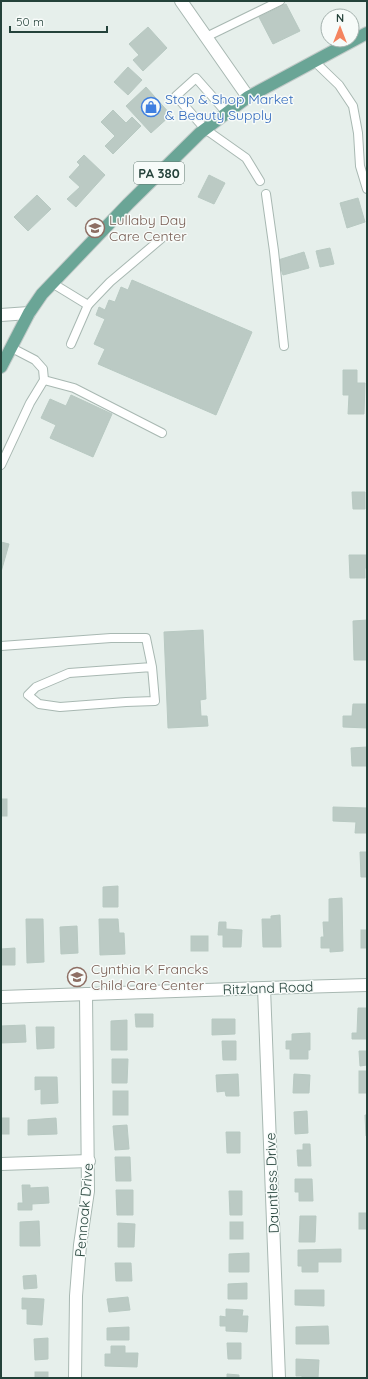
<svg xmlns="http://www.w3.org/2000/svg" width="368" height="1379" font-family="Quicksand,sans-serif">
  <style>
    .building { fill: #bbcac4; stroke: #b8c9c2 }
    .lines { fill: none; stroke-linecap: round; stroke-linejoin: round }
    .lane-casing { stroke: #a8b8b2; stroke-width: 10 }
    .street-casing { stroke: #a8b8b2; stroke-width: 14 }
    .primary-casing { stroke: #c2cac8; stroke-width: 14 }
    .lane { stroke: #fff; stroke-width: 8 }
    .street { stroke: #fff; stroke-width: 12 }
    .primary { stroke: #6aa596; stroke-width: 12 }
    .labels { text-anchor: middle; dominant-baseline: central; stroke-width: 3; stroke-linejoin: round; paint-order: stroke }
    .shield { fill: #f7fbf9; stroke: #637a73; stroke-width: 1 }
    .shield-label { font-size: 13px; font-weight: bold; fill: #24423a }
    .shop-label { font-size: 14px; fill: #366cbe; stroke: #f7fbf9; text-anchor: start }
    .education-label { font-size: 14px; fill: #785e54; stroke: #f7fbf9; text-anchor: start }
    .street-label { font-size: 14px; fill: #24423a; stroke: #f7fbf9 }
  </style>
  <rect width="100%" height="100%" fill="#e6efeb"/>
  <g class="building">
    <path d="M286,4L300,31L273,44L259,17Z"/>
    <path d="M148,27L167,48L143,71L133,60L139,55L129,44Z"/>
    <path d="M128,67L142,80L128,95L114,82Z"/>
    <path d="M146,87L171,115L151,133L126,106Z"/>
    <path d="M113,110L126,123L132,117L141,126L113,154L105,146L115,136L101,122Z"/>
    <path d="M84,155L105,175L76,207L67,199L80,187L69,177L80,165L77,162Z"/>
    <path d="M209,175L225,183L214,204L198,197Z"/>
    <path d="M37,195L51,209L28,231L14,217Z"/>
    <path d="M358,198L365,222L347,228L340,203Z"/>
    <path d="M330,248L334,264L320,267L316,251Z"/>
    <path d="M304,252L309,268L283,275L278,260Z"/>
    <path d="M132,280L252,332L216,415L98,364L105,349L94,344L105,319L96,315L99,307L105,310L109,300L115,302L121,287L128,290Z"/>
    <path d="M343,370H357V383H365L364,414H348L349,395H343Z"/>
    <path d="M71,395L112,414L93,457L50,438L56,425L41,418L50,399L66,406Z"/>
    <path d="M352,492H365V509H353Z"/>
    <path d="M1,542L9,544L1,572Z"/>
    <path d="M349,555H367V568H365V578H350Z"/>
    <path d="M367,620V660H354L353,621Z"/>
    <path d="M203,630L206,699L200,700L201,716H207L208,726L168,728L164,632Z"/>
    <path d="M353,704H366L367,728L343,727V716H352Z"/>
    <path d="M367,747V766H352L351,748Z"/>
    <rect x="1" y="799" width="6" height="17"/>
    <path d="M333,807L367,808V833H355L356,822L333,821Z"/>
    <path d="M360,852H367V877H361Z"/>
    <path d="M118,886V907H103V887Z"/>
    <path d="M342,898L343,951L330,952V948H321V937H324L323,922H329V899Z"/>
    <path d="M280,915L281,947H263L262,919H271V916Z"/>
    <path d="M26,919H43L44,962L27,963Z"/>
    <path d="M99,919H118L119,933H124L125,954L100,955Z"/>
    <path d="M219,922H226V929L242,930L241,947H223V935H218Z"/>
    <path d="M77,926L78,953L61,954L60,927Z"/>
    <rect x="361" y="930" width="6" height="18"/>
    <rect x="191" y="936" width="17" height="15"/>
    <path d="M15,948V965H1V949Z"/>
    <path d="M358,1008H367V1039H352V1033H357Z"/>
    <path d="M135,1014H153V1027H136Z"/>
    <path d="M212,1019H235V1034L212,1035Z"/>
    <path d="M127,1020V1050H111V1021Z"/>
    <path d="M25,1025L26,1042L1,1043V1026Z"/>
    <path d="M36,1027H54V1048L37,1049Z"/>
    <path d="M310,1033V1050H308V1059H290V1049H286V1041H292V1034Z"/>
    <path d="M222,1041H236V1060H223Z"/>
    <path d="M359,1051H367V1065L360,1066Z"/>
    <path d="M112,1059H128L127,1083H112Z"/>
    <rect x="359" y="1071" width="8" height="22"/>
    <path d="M238,1074L239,1096H226L225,1091L217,1092L216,1075Z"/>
    <path d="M294,1074L310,1075L309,1093H293Z"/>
    <path d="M35,1077H57L58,1103L41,1104V1089L35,1090Z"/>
    <rect x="113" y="1091" width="15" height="24"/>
    <path d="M307,1111L308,1133L295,1134L294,1112Z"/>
    <path d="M365,1115H367V1136H366Z"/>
    <rect x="1" y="1118" width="8" height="16"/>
    <path d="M56,1118L57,1134L28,1135V1120Z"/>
    <path d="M127,1125L129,1149L115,1150L113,1126Z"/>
    <path d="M226,1132H240V1153H227Z"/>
    <path d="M303,1144H310L311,1166H298L297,1150H303Z"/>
    <path d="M115,1157H130L131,1181H116Z"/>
    <path d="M295,1179H312L313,1201H299V1192H295Z"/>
    <path d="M22,1185H30V1188L48,1187L49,1203L32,1204V1210H18V1203H23Z"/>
    <path d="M116,1190H133V1215H117Z"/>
    <path d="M229,1191H242V1215H230Z"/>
    <rect x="359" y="1213" width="8" height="16"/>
    <path d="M300,1216H316L315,1242H299Z"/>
    <path d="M39,1221L40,1246H20V1222Z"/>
    <rect x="230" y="1222" width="13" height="17"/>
    <path d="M118,1223L135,1224L134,1247H118Z"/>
    <path d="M341,1249V1262H318V1272H302V1266H298V1250Z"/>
    <path d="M249,1253V1272H229V1254Z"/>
    <path d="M115,1263H131L132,1281H116Z"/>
    <path d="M36,1275L37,1288L24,1289L23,1276Z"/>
    <path d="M247,1283V1299H228V1284Z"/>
    <path d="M295,1290H324V1306L295,1305Z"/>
    <path d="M128,1297L130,1310L109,1312L107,1299Z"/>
    <path d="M22,1298L44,1299L42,1325L27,1324V1309H22Z"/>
    <path d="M226,1309L243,1310L242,1316H248L247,1332L226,1331V1326H220V1316L226,1317Z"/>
    <path d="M328,1326L329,1344H296V1327Z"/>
    <path d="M129,1327V1340H107V1328Z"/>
    <path d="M48,1338V1359L35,1360L34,1339Z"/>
    <path d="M227,1343H241V1359H228Z"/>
    <path d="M111,1346H125V1353H138L137,1367L105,1366V1354H111Z"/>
    <path d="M296,1359L319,1360L318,1378H302V1376H296Z"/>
    <rect x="35" y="1372" width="13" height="6"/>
    <path d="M227,1374L239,1375V1378H227Z"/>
  </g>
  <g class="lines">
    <g class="lane-casing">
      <g id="lane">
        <path d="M206,37L280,1"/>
        <path d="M314,61L339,85L353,106L358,133L360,166L367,189"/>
        <path d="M226,112L196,78L176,96L205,129L246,158L260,181"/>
        <path d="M266,194L274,251L284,346"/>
        <path d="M52,283L88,305L71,344"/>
        <path d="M88,305L110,282L162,238"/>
        <path d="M44,380L74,388L162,433"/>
        <path d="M1,465L30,403L44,380L43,369L35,360L10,347"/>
        <path d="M1,646L111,638H146L152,667L155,701L126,702L60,707L39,704L28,695L36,687L69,673L152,667"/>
      </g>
    </g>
    <g class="street-casing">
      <g id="street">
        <path d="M181,1L248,97"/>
        <path d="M1,315L29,313"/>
        <path d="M264,988L279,1378"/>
        <path d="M1,997L264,988L367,985"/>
        <path d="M1,1164L89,1161"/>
        <path d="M75,1378L76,1296L80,1245L88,1191L86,994"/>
      </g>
    </g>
    <g class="primary-casing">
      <path id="primary" d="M1,367L29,313L42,294L128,204L200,133L248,97L367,33"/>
    </g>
    <use href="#lane" class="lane"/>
    <use href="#street" class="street"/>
    <use href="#primary" class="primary"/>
  </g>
  <defs>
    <g id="shop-ring" transform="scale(1)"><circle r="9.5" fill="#f7fbf9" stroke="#3f7fe0" stroke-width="1.5"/><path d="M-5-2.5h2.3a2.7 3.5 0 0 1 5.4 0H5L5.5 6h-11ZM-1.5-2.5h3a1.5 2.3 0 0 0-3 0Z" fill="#3f7fe0"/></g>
    <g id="school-ring" transform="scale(1)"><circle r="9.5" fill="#f7fbf9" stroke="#8d6e63" stroke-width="1.5"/><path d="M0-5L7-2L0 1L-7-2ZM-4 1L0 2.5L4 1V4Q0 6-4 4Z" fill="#8d6e63"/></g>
  </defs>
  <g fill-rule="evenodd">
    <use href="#shop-ring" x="151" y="107"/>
    <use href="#school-ring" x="95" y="228"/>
    <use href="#school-ring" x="77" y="977"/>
  </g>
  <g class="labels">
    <rect class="shield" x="134" y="162" width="50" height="22" rx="3"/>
    <g class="shield-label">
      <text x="159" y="173">PA 380</text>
    </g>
    <g class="shop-label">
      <text x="165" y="99">Stop &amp; Shop Market<tspan x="165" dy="16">&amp; Beauty Supply</tspan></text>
    </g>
    <g class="education-label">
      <text x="109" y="220">Lullaby Day<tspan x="109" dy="16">Care Center</tspan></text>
      <text x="91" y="969">Cynthia K Francks<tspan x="91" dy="16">Child Care Center</tspan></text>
    </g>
    <g class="street-label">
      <text transform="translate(268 988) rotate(-2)">Ritzland Road</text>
      <text transform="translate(272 1183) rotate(-92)">Dauntless Drive</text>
      <text transform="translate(84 1210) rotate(-85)">Pennoak Drive</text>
    </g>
  </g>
  <rect width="368" height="1379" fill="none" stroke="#24423a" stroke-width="4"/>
  <g transform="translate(340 28)"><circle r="19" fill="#f7fbf9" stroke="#a3b1ad"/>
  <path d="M0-3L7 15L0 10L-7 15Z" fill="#f4845f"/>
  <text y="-6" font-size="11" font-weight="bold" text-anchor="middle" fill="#24423a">N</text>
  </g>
  <path d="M10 26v6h97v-6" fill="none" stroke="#24423a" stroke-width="2"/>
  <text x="16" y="26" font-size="12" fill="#24423a" stroke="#f7fbf9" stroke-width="3" paint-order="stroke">50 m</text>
</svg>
